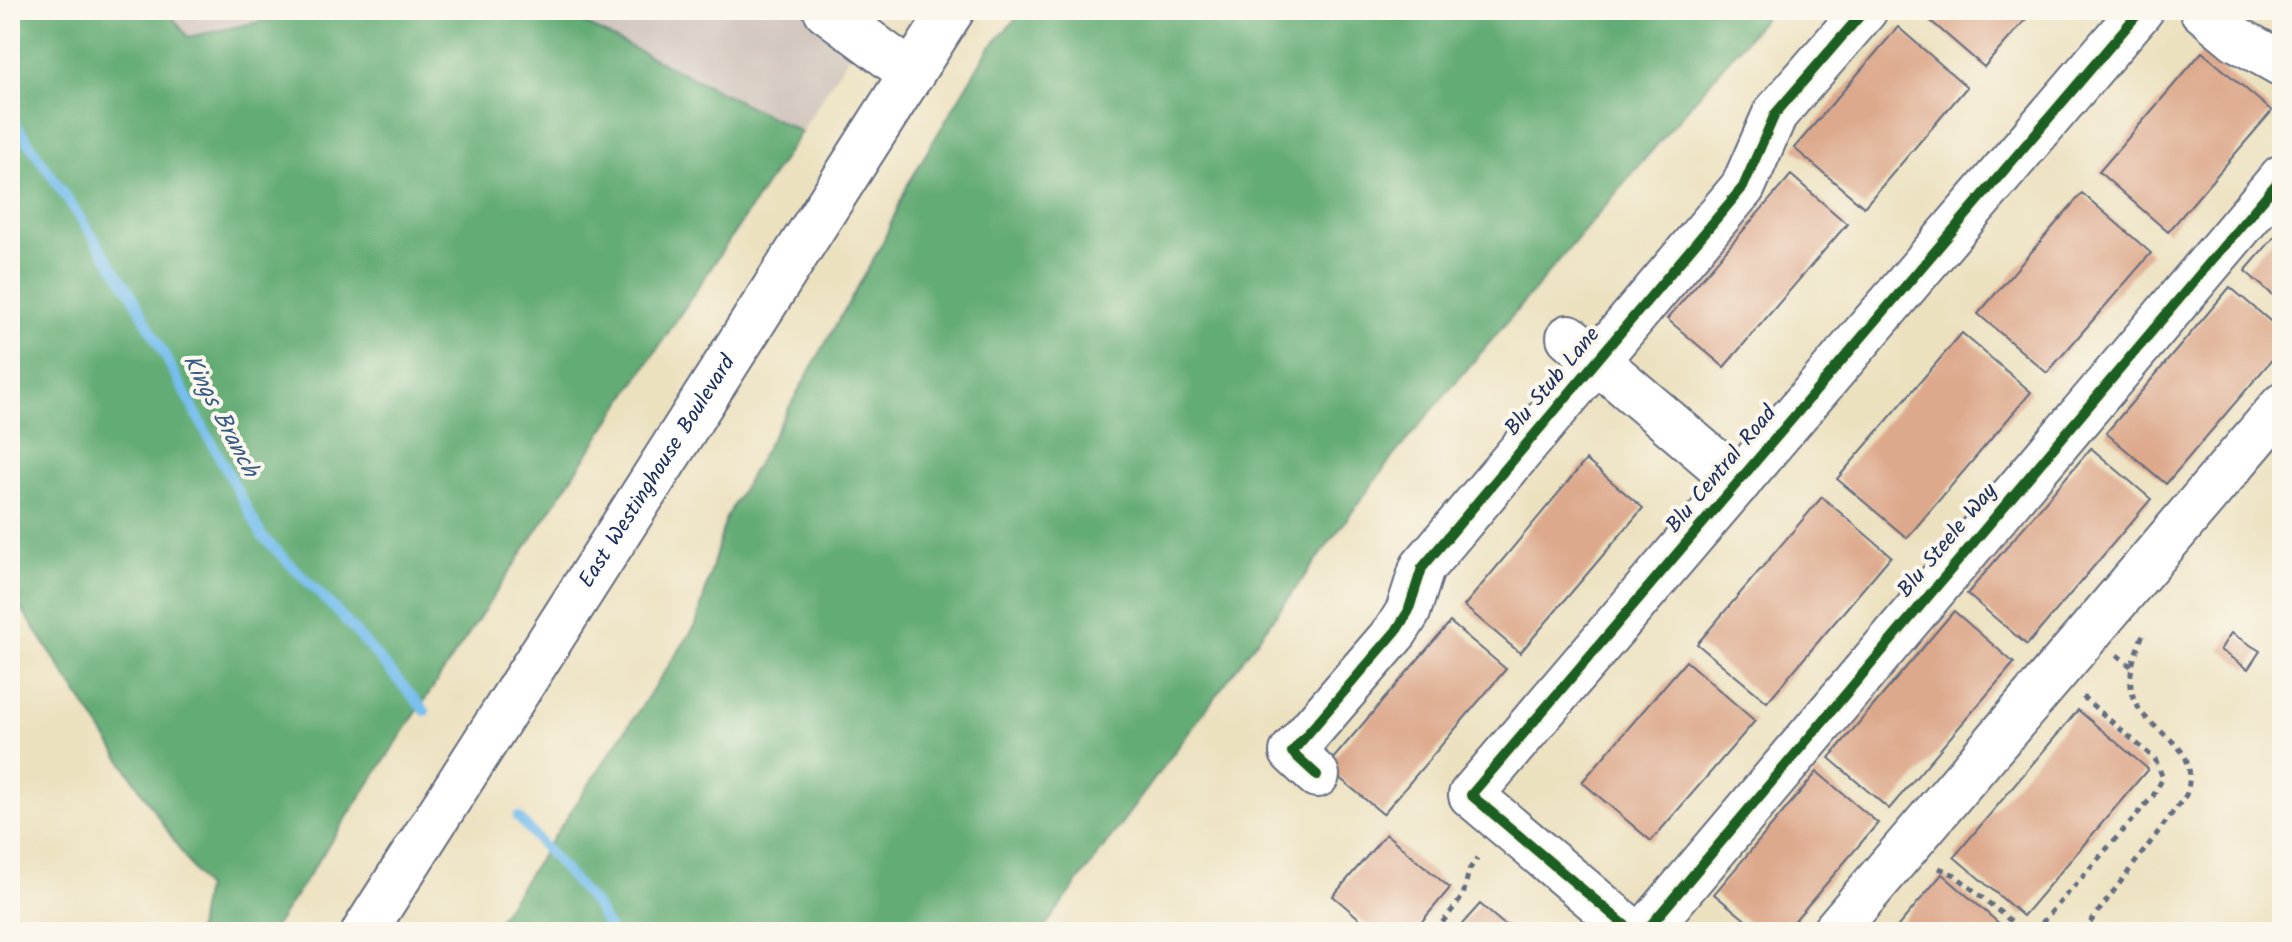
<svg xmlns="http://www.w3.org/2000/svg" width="2292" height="942" font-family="Kalam,sans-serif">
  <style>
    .industrial { fill: #cdc2b9 }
    .forest { fill: #63ac74; stroke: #3f6e69; stroke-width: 2 }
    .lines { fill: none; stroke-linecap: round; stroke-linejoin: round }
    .stream { stroke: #76beee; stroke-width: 10 }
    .building { fill: #dda98c }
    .minor-casing { stroke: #646d80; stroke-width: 48 }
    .major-casing { stroke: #646d80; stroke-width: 48 }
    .path { stroke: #646d80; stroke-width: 5; stroke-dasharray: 6 6; stroke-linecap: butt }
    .minor { stroke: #fff; stroke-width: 44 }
    .major { stroke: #fff; stroke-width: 44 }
    .cycleway-casing { stroke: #fbf7ec; stroke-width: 15 }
    .cycleway { stroke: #1b5e20; stroke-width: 10 }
    .labels { text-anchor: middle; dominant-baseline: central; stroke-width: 8; stroke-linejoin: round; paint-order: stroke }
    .street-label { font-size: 22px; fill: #1b2f5e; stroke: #fbf7ec }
    .water-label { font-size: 24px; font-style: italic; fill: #365a89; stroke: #fbf7ec }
  </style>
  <rect width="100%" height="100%" fill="#fbf7ec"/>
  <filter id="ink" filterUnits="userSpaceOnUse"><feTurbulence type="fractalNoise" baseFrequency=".0125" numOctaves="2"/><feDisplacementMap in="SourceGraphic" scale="16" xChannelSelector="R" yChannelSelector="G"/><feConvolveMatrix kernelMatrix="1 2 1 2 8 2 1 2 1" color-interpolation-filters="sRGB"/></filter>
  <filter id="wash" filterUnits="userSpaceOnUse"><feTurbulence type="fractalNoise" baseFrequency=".006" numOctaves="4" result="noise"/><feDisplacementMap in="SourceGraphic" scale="32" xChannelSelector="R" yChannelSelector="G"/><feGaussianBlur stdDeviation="1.8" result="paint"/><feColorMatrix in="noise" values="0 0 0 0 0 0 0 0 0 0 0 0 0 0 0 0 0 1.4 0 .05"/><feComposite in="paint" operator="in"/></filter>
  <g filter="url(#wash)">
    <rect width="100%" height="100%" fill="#ece1bf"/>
    <g class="industrial">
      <path d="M167,10H316L188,37Z"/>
      <path d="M557,10H877L801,132Z"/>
    </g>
    <g class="forest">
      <path d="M10,10H167L188,37L316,10H557L801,132L271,932H197L205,888L10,591Z"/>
      <path d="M1024,10H1771L1395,454L1041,932H490L696,625L726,518L882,244L908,184L989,48Z"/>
    </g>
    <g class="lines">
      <g class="stream">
        <path d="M10,115L130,291L262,536L339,613L425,711"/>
        <path d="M518,817L596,906L611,932"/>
      </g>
    </g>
    <g id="blocks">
      <g class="building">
        <path d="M1918,10H2034L1984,67Z"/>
        <path d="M1898,27L1967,87L1864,207L1794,148Z"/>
        <path d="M2202,52L2272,111L2168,232L2099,172Z"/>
        <path d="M1791,175L1847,224L1724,367L1667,319Z"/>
        <path d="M2082,193L2151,253L2047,373L1978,314Z"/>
        <path d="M2282,228V303L2245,271Z"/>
        <path d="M2230,287L2282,331V348L2166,484L2106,433Z"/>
        <path d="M1962,333L2031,392L1907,538L1837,479Z"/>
        <path d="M2091,448L2151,499L2027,645L1967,594Z"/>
        <path d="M1586,460L1643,508L1520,653L1464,606Z"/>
        <path d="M1822,497L1891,556L1767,702L1697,644Z"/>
        <path d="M1954,611L2014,663L1889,809L1829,758Z"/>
        <path d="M1450,622L1506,669L1383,814L1326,767Z"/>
        <path d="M2231,633L2260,651L2248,669L2220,650Z"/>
        <path d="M1686,661L1755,721L1651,841L1582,782Z"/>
        <path d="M2078,710L2148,769L2023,916L1954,857Z"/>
        <path d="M1817,772L1878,823L1785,932H1760L1714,894Z"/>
        <path d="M1386,834L1450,888L1413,932H1375L1333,896Z"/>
        <path d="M1942,874L2009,932H1893Z"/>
        <path d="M1480,904L1513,932H1455Z"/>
      </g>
    </g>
  </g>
  <g filter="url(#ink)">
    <use href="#blocks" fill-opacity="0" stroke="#646d80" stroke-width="2"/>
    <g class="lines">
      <g class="minor-casing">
        <g id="minor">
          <path d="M826,10L912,74"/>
          <path d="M2202,10L2237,39L2282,64"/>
          <path d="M1569,337L1739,482"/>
          <path d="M1317,775L1292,752L1396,631L1408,612L1422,568L1743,187L1775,114L1865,10"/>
          <path d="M1633,932L1471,795L2141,10"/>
          <path d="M1645,932L2282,177"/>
          <path d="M1834,932L2282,406"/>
        </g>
      </g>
      <g class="major-casing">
        <g id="major">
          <path id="s1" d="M364,932L952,10"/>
        </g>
      </g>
      <g class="path">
        <path d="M2117,655L2132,667"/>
        <path d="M1939,868L1955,875L2024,932"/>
        <path d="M1435,932L1463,896L1469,870L1477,858"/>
        <path d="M2034,932L2153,796L2163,778L2155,759L2083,697"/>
        <path d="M2083,932L2186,795C2205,738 2142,737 2132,692C2127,671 2137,650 2144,631"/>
      </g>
      <use href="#minor" class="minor"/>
      <use href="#major" class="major"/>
      <g class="cycleway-casing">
        <g id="cycleway">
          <path d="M1317,775L1292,752L1396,631L1408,612L1422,568L1743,187L1775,114L1865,10"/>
          <path d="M1633,932L1471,795L2141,10"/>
          <path d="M1645,932L2282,177"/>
        </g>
      </g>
      <use href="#cycleway" class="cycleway"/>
    </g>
  </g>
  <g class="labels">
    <g class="street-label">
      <text transform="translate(1553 382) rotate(-50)">Blu Stub Lane</text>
      <text transform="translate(1722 470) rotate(-50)">Blu Central Road</text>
      <text stroke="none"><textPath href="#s1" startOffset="546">East Westinghouse Boulevard</textPath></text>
      <text transform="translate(1948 541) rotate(-50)">Blu Steele Way</text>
    </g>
    <g class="water-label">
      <text transform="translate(220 416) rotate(62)">Kings Branch</text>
    </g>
  </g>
  <rect width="2292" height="942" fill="none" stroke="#fbf7ec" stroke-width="40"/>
</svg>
